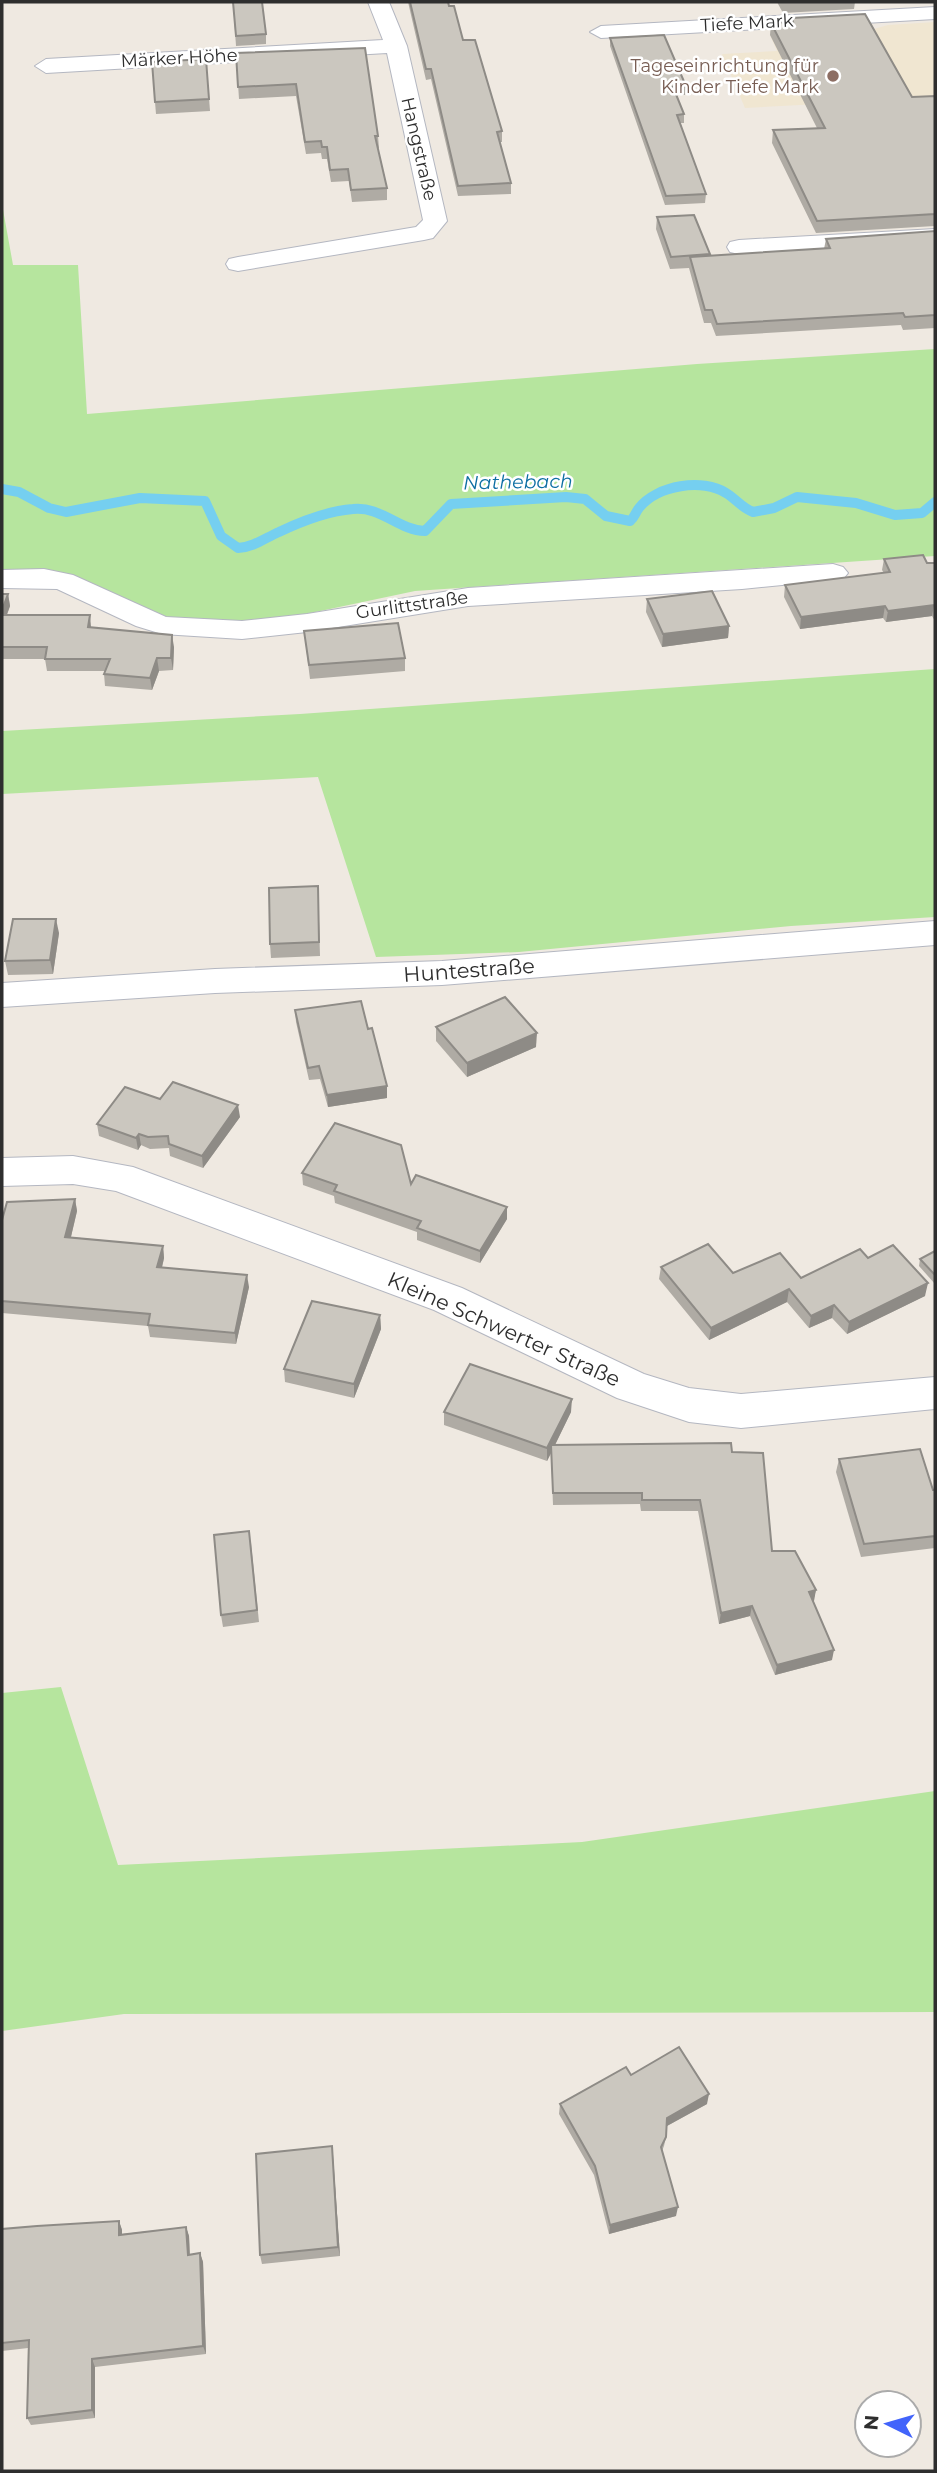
<svg xmlns="http://www.w3.org/2000/svg" width="937" height="2473" font-family="Montserrat,sans-serif">
  <style>
    .education { fill: #f0e6d1 }
    .green { fill: #b6e59e }
    .lines { fill: none; stroke-linecap: round; stroke-linejoin: round }
    .stream { stroke: #75cff0; stroke-width: 10 }
    .street-casing { stroke: #b4b7c1; stroke-width: 2 }
    .street { fill: #fff; fill-rule: evenodd }
    .wall { fill: #afaba4 }
    .shaded-wall { fill: #8e8b86 }
    .building { fill: #cbc7bf; stroke: #8e8b86; stroke-width: 2 }
    .education-dot { fill: #8d6e63; stroke: #fff; stroke-width: 2.5 }
    .labels { text-anchor: middle; dominant-baseline: central; stroke-width: 5; stroke-linejoin: round; paint-order: stroke }
    .far-street-label { font-size: 18px; fill: #2e2e2e; stroke: #fff }
    .far-education-label { font-size: 18px; fill: #785e54; stroke: #fff; text-anchor: end }
    .far-water-label { font-size: 19px; font-style: italic; fill: #0d6fa3; stroke: #fff }
    .street-label { font-size: 21px; fill: #2e2e2e; stroke: #fff }
  </style>
  <rect width="100%" height="100%" fill="#efe9e1"/>
  <path class="education" d="M935,22V98L745,108L722,54L777,51L770,35L867,31L888,25Z"/>
  <g class="green">
    <path d="M2,204L13,265H78L87,414L697,364L935,349V556L415,591L273,621L181,622L55,574L2,573Z"/>
    <path d="M935,669V917L791,926L519,952L376,957L318,777L2,794V731L300,714Z"/>
    <path d="M61,1687L118,1865L582,1842L935,1791V2012L124,2014L2,2031V1693Z"/>
  </g>
  <g class="lines">
    <path class="stream" d="M2,489L19,492L49,508L66,512L140,498L205,501L221,536L238,548C254,547 265,538 279,532C302,521 328,511 353,509C381,506 398,530 425,531L451,504L566,497L585,499L606,516L630,521C635,517 635,513 639,508C657,485 703,478 726,493C736,499 742,508 753,512L774,508L797,497L856,503L895,515L922,513L935,502"/>
    <g class="street-casing">
      <g id="street">
        <path d="M368,2H389L407,46L447,221L433,238L424,240L238,271L229,269L226,264L229,259L238,257L416,227L423,220L387,53L46,73L35,66L46,59L383,40Z"/>
        <path d="M935,7V19L601,38L590,32L601,26Z"/>
        <path d="M935,229V243L739,254L730,252L727,247L730,242L739,240Z"/>
        <path d="M833,564L843,567L848,573L843,579L742,589L468,606L307,632L242,639L162,634L136,626L57,589L2,588V570L44,569L73,575L166,617L242,621L307,614L468,588Z"/>
        <path d="M935,921V945L442,985L215,993L2,1007V983L215,969L442,961Z"/>
        <path d="M73,1156L133,1167L462,1288L644,1374L689,1388L741,1394L935,1377V1409L741,1428L689,1422L617,1398L434,1310L116,1191L73,1184L2,1186V1158Z"/>
      </g>
    </g>
    <use href="#street" class="street"/>
  </g>
  <g class="wall">
    <path d="M233,2L266,34V44L236,46Z"/>
    <path d="M408,2H448L463,40L502,131V142H500L511,183V194L458,196L431,79L426,80Z"/>
    <path d="M777,2H855L854,9L783,13Z"/>
    <path d="M792,18L912,97L935,96V229V226L816,233L772,143L773,130L817,128L770,35L771,23L791,22Z"/>
    <path d="M610,38L686,86L685,95H676L684,114V123H680L706,194L705,203L665,205L610,46Z"/>
    <path d="M365,48L378,136L379,148H377L387,188V200L352,202L349,181L331,182L327,159H322L321,153L306,154L296,96L239,99L236,53Z"/>
    <path d="M206,59L210,111L156,114L155,102Z"/>
    <path d="M657,217L710,254V256L824,249L826,239L935,231V328L903,330L901,325L716,336L711,323H704L689,268L670,269L656,229Z"/>
    <path d="M884,559L927,563H935V621L932,616L886,622L883,618L800,629L784,597L785,585L884,573L882,570Z"/>
    <path d="M2,594H8L10,606L7,615L91,627L174,647L173,670L159,671L152,690L105,686L104,674L105,671H47L45,659H2Z"/>
    <path d="M647,599L729,626L728,638L662,647L646,612Z"/>
    <path d="M304,631L405,658V671L310,679Z"/>
    <path d="M318,886L320,956L271,958L270,944Z"/>
    <path d="M59,933L53,974L8,975L5,961Z"/>
    <path d="M295,1010L368,1029L387,1086V1098L328,1107L320,1079L309,1080L296,1022Z"/>
    <path d="M436,1027L536,1047L467,1077L436,1041Z"/>
    <path d="M160,1099L240,1117L203,1168L170,1156L169,1148L150,1149L141,1145L138,1150L99,1136L97,1124Z"/>
    <path d="M302,1173L411,1184L507,1219L480,1263L417,1240V1232L335,1203L334,1196L303,1185Z"/>
    <path d="M75,1199L77,1211L71,1237L163,1246L164,1258L162,1268L249,1287L236,1344L150,1337L148,1326L2,1313V1220Z"/>
    <path d="M935,1251V1284L919,1266L920,1259Z"/>
    <path d="M868,1258L925,1296L847,1334L832,1318L809,1328L787,1302L709,1340L659,1279L661,1267L801,1278Z"/>
    <path d="M380,1315L381,1329L354,1398L285,1382L284,1369Z"/>
    <path d="M444,1412H571L555,1445L732,1452L772,1551L816,1590L813,1601L832,1660L775,1675L750,1616L719,1624L698,1511H641L640,1504L553,1505L551,1453L547,1461L444,1425Z"/>
    <path d="M839,1459L935,1490V1548L861,1557L836,1472Z"/>
    <path d="M251,1543L259,1622L223,1627L221,1615Z"/>
    <path d="M631,2075L707,2104L667,2126L666,2137L664,2146L662,2151L676,2216L609,2234L594,2175L559,2114L560,2104Z"/>
    <path d="M332,2146L340,2256L262,2264L260,2255Z"/>
    <path d="M119,2221L122,2230V2234L186,2227L189,2236L190,2255L200,2253L203,2262L206,2354L95,2367V2418L31,2425L27,2418L28,2348L2,2351V2229Z"/>
  </g>
  <g class="shaded-wall">
    <path d="M8,594L10,606L2,627V610Z"/>
    <path d="M934,605L932,616L886,622L888,611Z"/>
    <path d="M885,606L883,618L800,629L801,617Z"/>
    <path d="M90,615L91,627H88Z"/>
    <path d="M729,626L728,638L662,647L663,634Z"/>
    <path d="M172,635L174,647L173,670L171,658Z"/>
    <path d="M157,658L159,671L152,690L150,678Z"/>
    <path d="M56,919L59,933L53,974L50,960Z"/>
    <path d="M537,1033L536,1047L467,1077V1063Z"/>
    <path d="M387,1086V1098L328,1107L327,1095Z"/>
    <path d="M238,1105L240,1117L203,1168L202,1156Z"/>
    <path d="M139,1134L141,1145L138,1150L136,1138Z"/>
    <path d="M75,1199L77,1211L68,1249L65,1237Z"/>
    <path d="M507,1207V1219L480,1263V1251Z"/>
    <path d="M163,1246L164,1258L159,1279L157,1267Z"/>
    <path d="M247,1275L249,1287L236,1344L235,1333Z"/>
    <path d="M928,1283L925,1296L847,1334L849,1322Z"/>
    <path d="M789,1289L787,1302L709,1340L711,1328Z"/>
    <path d="M834,1305L832,1318L809,1328L811,1316Z"/>
    <path d="M380,1315L381,1329L354,1398V1384Z"/>
    <path d="M572,1399L571,1412L552,1451L551,1445V1453L547,1461V1448Z"/>
    <path d="M816,1590L814,1601L807,1603L809,1592Z"/>
    <path d="M752,1606L750,1616L719,1624L721,1613Z"/>
    <path d="M834,1650L832,1660L775,1675L777,1665Z"/>
    <path d="M709,2094L707,2104L665,2127L667,2118Z"/>
    <path d="M332,2146L333,2155L340,2256L338,2247Z"/>
    <path d="M678,2207L676,2216L609,2234L610,2225Z"/>
    <path d="M119,2221L122,2230V2243L119,2235Z"/>
    <path d="M186,2227L189,2236L190,2264L188,2255Z"/>
    <path d="M200,2253L203,2262L206,2354L203,2346Z"/>
    <path d="M92,2359L95,2367V2418L92,2410Z"/>
  </g>
  <g class="building">
    <path d="M233,2H262L266,34L236,36Z"/>
    <path d="M410,2H448L449,6H454L463,40H475L502,131L497,132L511,183L458,186L431,69H426Z"/>
    <path d="M865,14L912,97L935,96V214L817,221L773,130L825,128L771,23L793,22L792,18Z"/>
    <path d="M664,35L686,86L673,87L684,114L677,115L706,194L666,196L610,38Z"/>
    <path d="M365,48L378,136H375L387,188L351,190L348,169L330,170L327,147H322L321,141L305,142L296,84L238,87L236,53Z"/>
    <path d="M206,59L209,99L155,102L152,62Z"/>
    <path d="M694,215L710,254L671,257L657,217Z"/>
    <path d="M935,231V315L905,317L903,313L717,324L712,310H705L690,257L830,248L826,239Z"/>
    <path d="M923,555L927,563H935V606L934,605L888,611L885,606L801,617L785,585L890,572L884,559Z"/>
    <path d="M712,591L729,626L663,634L647,599Z"/>
    <path d="M2,594H8L2,610Z"/>
    <path d="M2,615H90L88,627L172,635L171,658H157L150,678L104,674L110,659H45L47,647H2Z"/>
    <path d="M398,623L405,658L309,665L304,631Z"/>
    <path d="M318,886L319,942L270,944L269,888Z"/>
    <path d="M13,919H56L50,960L5,961Z"/>
    <path d="M505,997L537,1033L467,1063L436,1027Z"/>
    <path d="M361,1001L368,1029L372,1028L387,1086L327,1095L319,1066L308,1068L295,1010Z"/>
    <path d="M173,1082L238,1105L202,1156L169,1144L168,1136L148,1137L139,1134L136,1138L97,1124L125,1087L160,1099Z"/>
    <path d="M335,1123L401,1145L411,1184L416,1175L507,1207L480,1251L417,1228L421,1221L334,1191L337,1185L302,1173Z"/>
    <path d="M75,1199L65,1237L163,1246L157,1267L247,1275L235,1333L148,1325L150,1314L2,1301V1220L7,1202Z"/>
    <path d="M708,1244L733,1273L780,1253L801,1278L860,1249L868,1258L893,1245L928,1283L849,1322L834,1305L811,1316L789,1289L711,1328L661,1267Z"/>
    <path d="M935,1251V1275L920,1259Z"/>
    <path d="M312,1301L380,1315L354,1384L284,1369Z"/>
    <path d="M470,1364L572,1399L547,1448L444,1412Z"/>
    <path d="M731,1443L732,1452L763,1453L772,1551H795L816,1590L809,1592L834,1650L777,1665L752,1606L721,1613L700,1500H642V1493H553L551,1445Z"/>
    <path d="M920,1449L933,1490H935V1536L864,1544L839,1459Z"/>
    <path d="M249,1531L257,1610L221,1615L214,1535Z"/>
    <path d="M679,2047L709,2094L667,2118L666,2137L661,2147L678,2207L610,2225L595,2166L560,2104L626,2067L631,2075Z"/>
    <path d="M332,2146L338,2247L260,2255L256,2154Z"/>
    <path d="M119,2221V2235L186,2227L188,2255L200,2253L203,2346L92,2359V2410L27,2418L29,2340L2,2343V2229L37,2226Z"/>
  </g>
  <circle class="education-dot" cx="833" cy="76" r="7"/>
  <g class="labels">
    <g class="far-street-label">
      <text transform="translate(747 23) rotate(-3)">Tiefe Mark</text>
      <text transform="translate(179 58) rotate(-3)">Märker Höhe</text>
      <text transform="translate(419 149) rotate(77)">Hangstraße</text>
      <text transform="translate(412 605) rotate(-8)">Gurlittstraße</text>
    </g>
    <g class="far-education-label">
      <text x="819" y="66">Tageseinrichtung für<tspan x="819" dy="21">Kinder Tiefe Mark</tspan></text>
    </g>
    <g class="far-water-label">
      <text transform="translate(518 482) rotate(-1)">Nathebach</text>
    </g>
    <g class="street-label">
      <text transform="translate(469 970) rotate(-4)">Huntestraße</text>
      <text transform="translate(504 1329) rotate(24)">Kleine Schwerter Straße</text>
    </g>
  </g>
  <rect width="937" height="2473" fill="none" stroke="#2e2e2e" stroke-width="7"/>
  <g transform="translate(888 2424) rotate(275)"><circle r="33" fill="#ffffff" stroke="#ababab" stroke-width="2"/>
  <path d="M0-5L12 26L0 18L-12 26Z" fill="#4264fb"/>
  <text y="-10" font-size="19" font-weight="bold" text-anchor="middle" fill="#2e2e2e">N</text>
  </g>
</svg>
